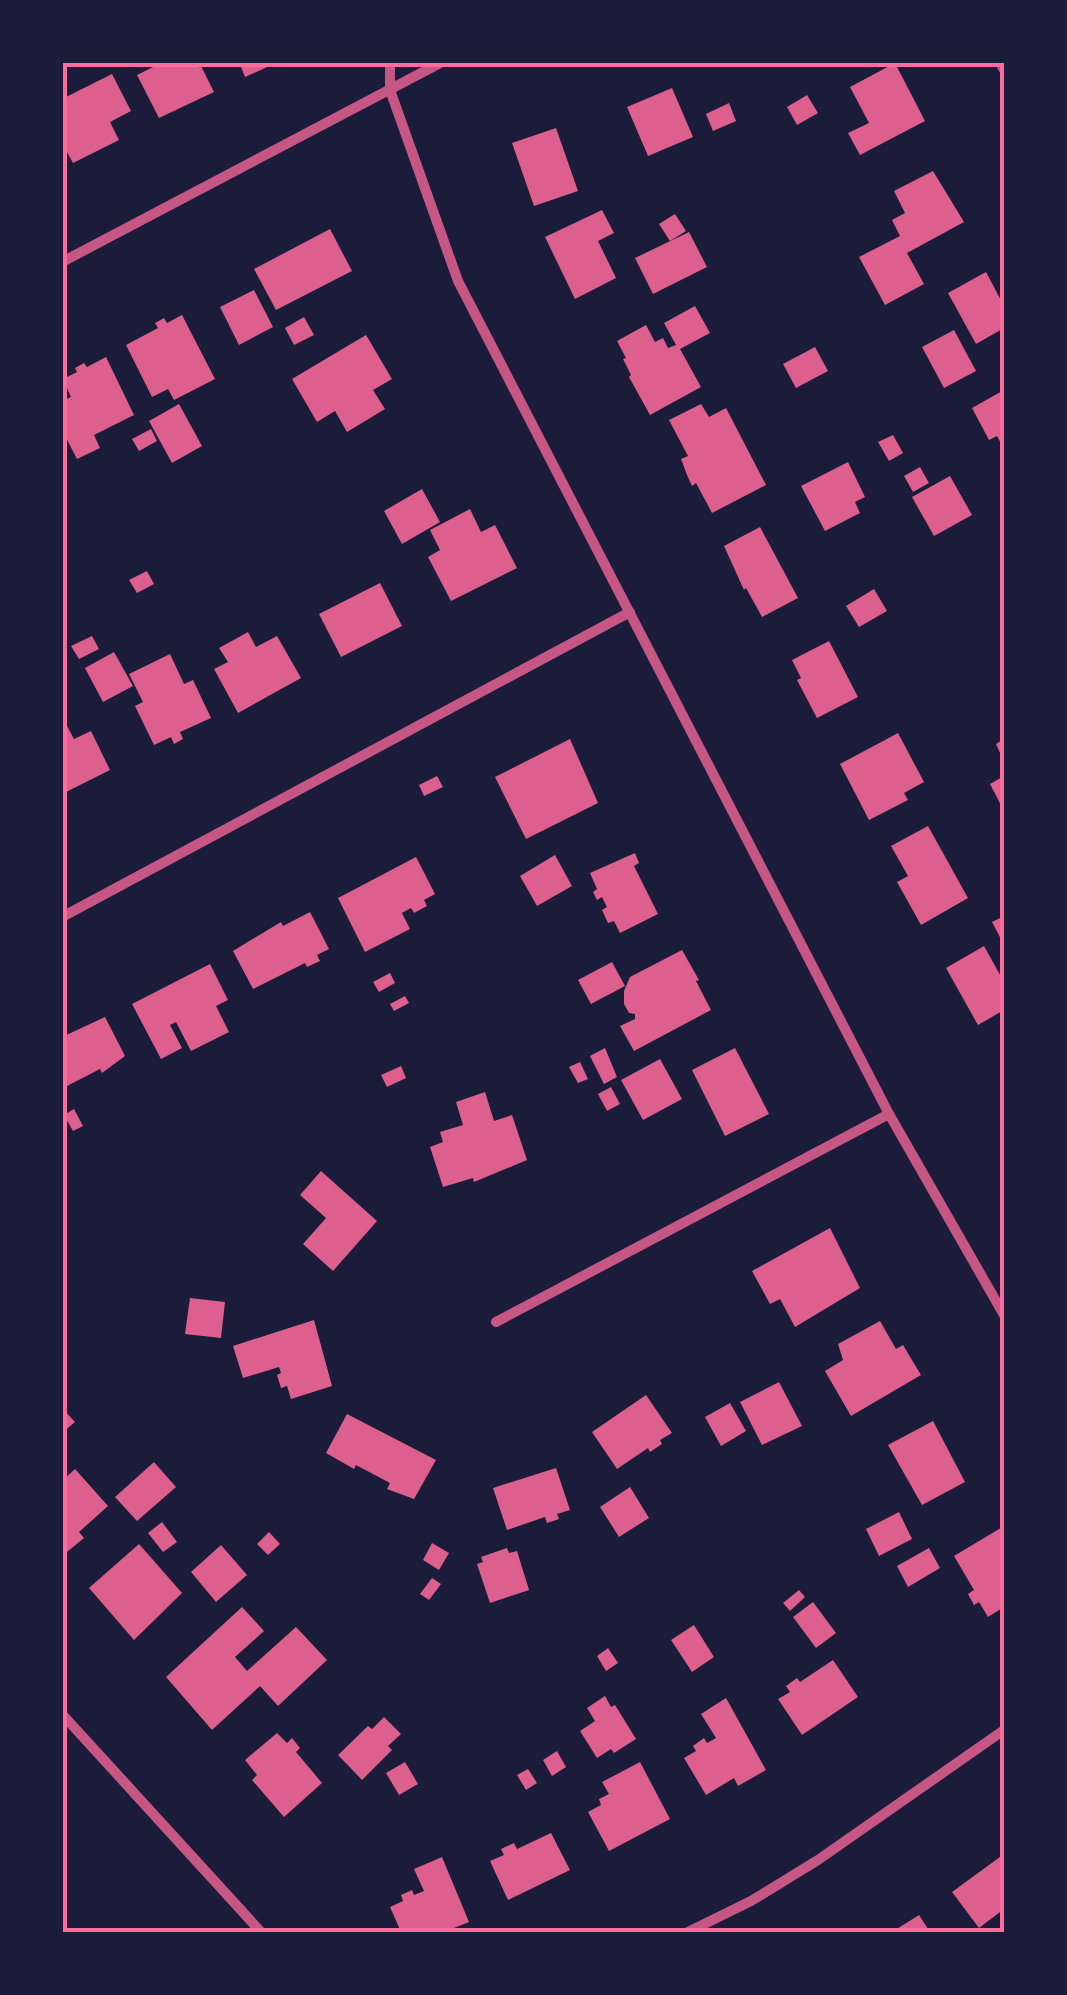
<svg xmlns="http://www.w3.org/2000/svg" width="1067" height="1995" font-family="Jost,sans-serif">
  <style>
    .building { fill: #dd5f8e }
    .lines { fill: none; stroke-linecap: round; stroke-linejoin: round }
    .minor { stroke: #c65784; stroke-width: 10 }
    .neatline { fill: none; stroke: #ff6b9d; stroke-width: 4 }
  </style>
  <rect width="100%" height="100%" fill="#1b1b3a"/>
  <g class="building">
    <path d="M163,62H199L214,92L159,118L137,75Z"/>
    <path d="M239,62H278L245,77Z"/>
    <path d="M895,63L925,121L860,155L848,133L869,123L850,87Z"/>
    <path d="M112,74L131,111L110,122L119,140L73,163L62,143V99Z"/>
    <path d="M672,88L693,137L648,156L627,107Z"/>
    <path d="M807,95L818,113L797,125L787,107Z"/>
    <path d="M729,103L736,121L713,131L706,114Z"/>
    <path d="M556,128L578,191L534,206L512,143Z"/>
    <path d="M933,171L964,222L907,253L924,284L885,305L859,257L900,236L892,220L905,213L894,191Z"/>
    <path d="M602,210L614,233L598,241L616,278L575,299L545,237Z"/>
    <path d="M675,214L686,231L670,241L659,224Z"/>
    <path d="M330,229L352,271L276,310L254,269Z"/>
    <path d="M689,232L707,267L653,294L635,258Z"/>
    <path d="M986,272L1004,306V328L976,344L948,293Z"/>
    <path d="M254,290L273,327L239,345L220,307Z"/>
    <path d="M695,306L710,333L680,349L701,387L650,415L629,377L631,375L623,359L626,358L617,341L646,325L655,342L663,338L668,348L676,345L664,323Z"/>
    <path d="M182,315L215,379L174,400L168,389L152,397L126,345L158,328L155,323L164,318L167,323Z"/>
    <path d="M304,317L314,335L294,345L285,328Z"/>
    <path d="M954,330L976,371L944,388L922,347Z"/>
    <path d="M366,335L392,379L373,390L385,409L347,432L335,411L317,422L292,379Z"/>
    <path d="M815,347L828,371L796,388L783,364Z"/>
    <path d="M106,357L134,415L94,435L100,448L77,459L62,430V401L71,397L63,379L77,372L75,368L84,363L87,367Z"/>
    <path d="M1004,390V449L997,436L989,440L972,408Z"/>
    <path d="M179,404L202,446L172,463L149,421Z"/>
    <path d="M701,404L709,417L726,408L766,485L712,513L696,483L692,486L687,475L681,459L688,456L669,420Z"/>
    <path d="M151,429L157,441L139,451L132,439Z"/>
    <path d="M893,435L903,453L889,461L878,442Z"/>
    <path d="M848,462L865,497L855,502L860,513L825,531L801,486Z"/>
    <path d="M920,467L929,483L913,492L904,476Z"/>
    <path d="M950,476L972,515L934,536L912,497Z"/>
    <path d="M422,489L440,522L402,544L384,511Z"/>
    <path d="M470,509L481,532L495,525L517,568L451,601L428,557L440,550L430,530Z"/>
    <path d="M760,527L798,598L762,617L746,588L744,590L724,546Z"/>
    <path d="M147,571L154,584L137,593L129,580Z"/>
    <path d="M380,583L402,626L341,657L319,614Z"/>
    <path d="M874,589L887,611L859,627L846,606Z"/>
    <path d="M248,632L256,647L277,636L301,678L238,713L214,669L228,662L219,648Z"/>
    <path d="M92,636L99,649L79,659L71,646Z"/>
    <path d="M829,641L858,697L817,718L797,680L801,678L792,660Z"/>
    <path d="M114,652L133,686L103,702L85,668Z"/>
    <path d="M170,654L184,684L193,680L211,718L180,732L183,739L174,744L171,737L154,745L135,706L143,702L129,674Z"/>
    <path d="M66,724L74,739L91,731L110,770L62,794V726Z"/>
    <path d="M898,733L924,782L904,793L908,800L869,820L840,764Z"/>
    <path d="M570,739L598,803L526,839L495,777Z"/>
    <path d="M1004,739V762L996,744Z"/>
    <path d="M437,776L443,787L424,796L419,785Z"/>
    <path d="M1004,776V811L990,784Z"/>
    <path d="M928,826L968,898L921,925L897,882L908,876L891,846Z"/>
    <path d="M635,853L639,863L634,866L658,914L620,933L614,921L608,923L602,910L607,907L602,897L597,900L593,892L597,889L590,873Z"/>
    <path d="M555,855L572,886L537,906L520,876Z"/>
    <path d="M416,857L435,894L424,900L427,906L414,913L411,908L402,913L410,929L365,952L338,898Z"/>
    <path d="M310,912L329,949L317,955L320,961L307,967L305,963L253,989L233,951L281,922L283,926Z"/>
    <path d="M1004,916V945L992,922Z"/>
    <path d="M984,946L1004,982V1010L978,1025L946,968Z"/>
    <path d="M682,950L699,980L696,981L711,1010L634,1051L620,1026L635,1019V1014L629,1013L624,1004V991L630,977Z"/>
    <path d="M612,962L625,986L591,1004L578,980Z"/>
    <path d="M210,964L228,1000L216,1006L229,1032L191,1051L176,1022L170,1025L182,1048L161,1059L132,1004Z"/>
    <path d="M390,973L395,983L379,992L373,982Z"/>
    <path d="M405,996L409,1003L394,1011L390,1004Z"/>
    <path d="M105,1017L125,1056L102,1073L100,1069L67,1086L62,1078V1037Z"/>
    <path d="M605,1048L617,1077L604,1084L590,1056Z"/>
    <path d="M735,1048L769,1114L725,1136L692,1070Z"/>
    <path d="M660,1059L682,1099L643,1120L621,1080Z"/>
    <path d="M580,1062L588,1079L578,1083L569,1067Z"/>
    <path d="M401,1066L406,1078L387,1087L381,1075Z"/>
    <path d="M611,1087L620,1104L607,1111L598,1094Z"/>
    <path d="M485,1092L494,1121L512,1115L527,1160L474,1182L473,1178L443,1187L430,1147L443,1142L440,1132L463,1125L456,1102Z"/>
    <path d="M74,1109L83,1126L73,1131L64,1115Z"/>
    <path d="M321,1171L377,1221L333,1271L303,1244L326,1218L300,1195Z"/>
    <path d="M830,1228L860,1288L795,1327L780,1299L770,1304L752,1271Z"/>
    <path d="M190,1298L225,1302L221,1338L185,1334Z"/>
    <path d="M314,1320L332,1386L291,1399L287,1386L281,1388L277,1375L281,1373L279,1367L243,1378L233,1346Z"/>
    <path d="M880,1321L896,1349L903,1345L921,1375L851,1416L825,1371L843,1360L838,1344Z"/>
    <path d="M779,1382L802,1426L762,1445L740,1402Z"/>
    <path d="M646,1395L672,1433L660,1440L662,1444L650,1452L648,1448L617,1469L592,1432Z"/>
    <path d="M730,1403L746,1431L721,1446L705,1417Z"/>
    <path d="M62,1408L75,1422L62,1433Z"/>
    <path d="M347,1414L436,1460L414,1499L387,1489L390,1483L356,1465L354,1469L326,1453Z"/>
    <path d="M933,1421L965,1482L922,1505L888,1445Z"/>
    <path d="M154,1462L176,1487L137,1521L115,1497Z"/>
    <path d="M556,1468L570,1510L557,1514L559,1519L547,1523L545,1517L507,1530L493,1488Z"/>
    <path d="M75,1469L108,1506L79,1532L84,1538L62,1556V1481Z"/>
    <path d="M630,1487L649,1518L619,1537L600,1507Z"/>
    <path d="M899,1512L912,1539L879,1556L866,1529Z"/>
    <path d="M162,1522L177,1542L163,1552L148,1533Z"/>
    <path d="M1004,1526V1607L988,1617L979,1602L974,1605L968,1594L974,1590L954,1556Z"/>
    <path d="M269,1532L280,1544L268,1555L257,1544Z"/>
    <path d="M432,1543L449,1553L439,1570L423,1560Z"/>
    <path d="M139,1544L182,1593L134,1640L89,1588Z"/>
    <path d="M221,1545L247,1575L216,1602L191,1572Z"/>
    <path d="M507,1548L509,1553L517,1551L529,1590L490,1603L477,1564L483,1562L481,1557Z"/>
    <path d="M929,1548L940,1568L908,1587L897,1566Z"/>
    <path d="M432,1578L441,1584L429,1600L420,1594Z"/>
    <path d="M799,1590L805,1597L790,1611L783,1603Z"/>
    <path d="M813,1602L836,1633L816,1648L793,1617Z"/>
    <path d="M242,1607L264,1631L235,1657L247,1671L296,1627L327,1660L278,1706L260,1686L212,1730L166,1677Z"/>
    <path d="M694,1625L714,1657L692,1672L671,1640Z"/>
    <path d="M608,1648L618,1663L606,1671L597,1656Z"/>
    <path d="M833,1660L858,1697L802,1735L778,1699L790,1692L786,1686L797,1678L800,1682Z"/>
    <path d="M605,1696L611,1707L615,1705L636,1739L614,1753L611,1749L597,1758L580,1731L595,1721L587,1708Z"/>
    <path d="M726,1698L766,1770L738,1786L734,1778L706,1795L684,1758L696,1751L693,1746L704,1738L707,1743L716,1738L701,1714Z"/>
    <path d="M384,1717L401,1734L388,1746L392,1750L362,1780L338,1755L368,1726L372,1729Z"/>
    <path d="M277,1733L287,1743L292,1738L300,1748L296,1752L322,1783L284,1817L252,1780L257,1775L245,1760Z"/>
    <path d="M557,1751L566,1767L552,1776L543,1760Z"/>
    <path d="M405,1762L418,1784L399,1795L386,1773Z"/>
    <path d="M640,1762L670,1819L609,1851L588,1812L601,1805L599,1799L609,1794L602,1782Z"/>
    <path d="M528,1769L537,1783L526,1790L517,1775Z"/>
    <path d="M551,1833L570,1870L508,1900L490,1861L504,1855L501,1849L514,1843L517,1849Z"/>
    <path d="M1004,1854V1909L979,1928L952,1892Z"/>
    <path d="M442,1857L469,1922L444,1932H401L390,1907L403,1901L401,1895L412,1890L414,1895L424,1891L414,1869Z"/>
    <path d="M919,1915L930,1932H892Z"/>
  </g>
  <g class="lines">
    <g class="minor">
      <path d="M390,62V90L458,281L889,1114L1004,1315"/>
      <path d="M1000,62L1004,70"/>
      <path d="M62,262L442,62"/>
      <path d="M62,917L630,612"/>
      <path d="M496,1322L889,1114"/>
      <path d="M62,1714L261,1932"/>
      <path d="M688,1932L751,1901L818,1860L1004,1730"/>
    </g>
  </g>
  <rect width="1067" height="1995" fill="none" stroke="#1b1b3a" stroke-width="130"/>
  <rect x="65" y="65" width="937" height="1865" class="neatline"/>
</svg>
